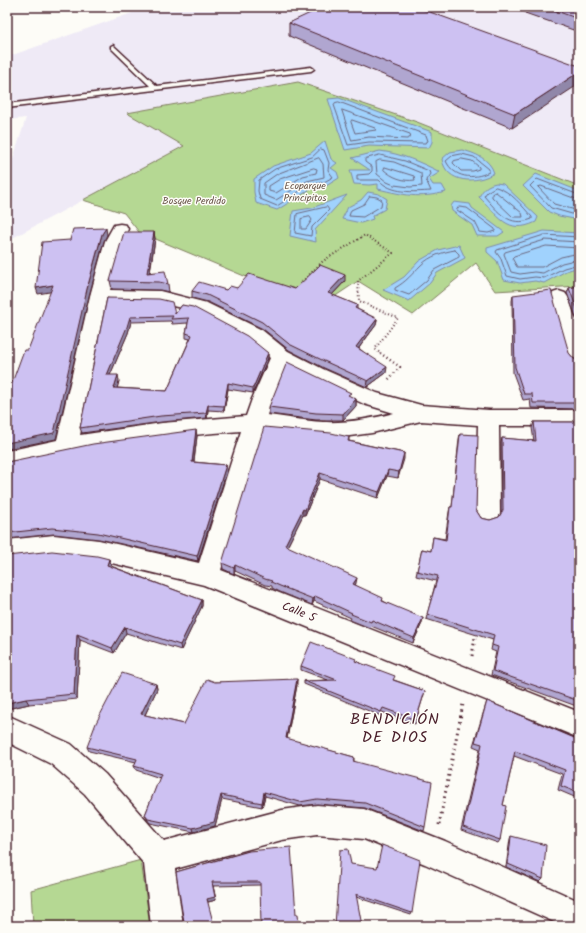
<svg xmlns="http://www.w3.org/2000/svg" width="586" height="933" font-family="Kalam,sans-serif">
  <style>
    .built { fill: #efeaf6 }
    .green { fill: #b5d893; stroke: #807c5f }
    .water { fill: #a0d2fd; stroke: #7e8aa9 }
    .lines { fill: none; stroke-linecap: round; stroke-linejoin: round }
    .shore { stroke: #6c677f; stroke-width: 1 }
    .service-casing { stroke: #4a1f2b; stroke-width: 3 }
    .minor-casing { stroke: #4a1f2b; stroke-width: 3 }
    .path-far2 { stroke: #4a1f2b; stroke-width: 2; stroke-dasharray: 1 2.5; stroke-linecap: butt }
    .path-far1 { stroke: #4a1f2b; stroke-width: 2.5; stroke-dasharray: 1 3; stroke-linecap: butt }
    .path { stroke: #4a1f2b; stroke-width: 3; stroke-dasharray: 1.5 4; stroke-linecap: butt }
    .service { fill: #fdfcf7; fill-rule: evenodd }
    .minor { fill: #fdfcf7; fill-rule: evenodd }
    .wall { fill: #b0a6d0; stroke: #4a1f2b; fill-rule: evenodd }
    .shaded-wall { fill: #9087a9; stroke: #4a1f2b }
    .building { fill: #cdc1f2; stroke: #4a1f2b; fill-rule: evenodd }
    .labels { text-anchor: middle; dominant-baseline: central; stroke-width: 3; stroke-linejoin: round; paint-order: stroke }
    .far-park-label { font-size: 10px; fill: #6a564a; stroke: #fdfcf7 }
    .street-label { font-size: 12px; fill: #4a1f2b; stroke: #fdfcf7 }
    .near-neighbourhood-label { font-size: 16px; letter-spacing: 1px; fill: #4a1f2b; stroke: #fdfcf7 }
  </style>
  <rect width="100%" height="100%" fill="#fdfcf7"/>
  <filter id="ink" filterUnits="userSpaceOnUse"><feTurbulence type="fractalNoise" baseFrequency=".025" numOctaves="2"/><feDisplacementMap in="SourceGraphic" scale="8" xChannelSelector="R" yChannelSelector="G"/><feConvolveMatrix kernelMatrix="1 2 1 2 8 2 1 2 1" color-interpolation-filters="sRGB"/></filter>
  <g filter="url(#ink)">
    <path class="built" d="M149,7H579V186L535,169L191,142L7,241V178L26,118L7,120V57Z"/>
    <g class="green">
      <path d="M298,82L417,122L579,186V286L495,291L476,263L413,315L358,281L316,309L292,296L139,232L124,213L83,200L184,146L127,113Z"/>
      <path d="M141,860L150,926H33L31,890Z"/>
    </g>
    <g class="water">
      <path d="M339,98L432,132V142L429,148L369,146L345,150L328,99Z"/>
      <path d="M325,141L331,159L337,163L331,168L337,172L339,178L326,186L311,189L277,210L256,203L254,192V179L273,166L311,153Z"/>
      <path d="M462,150C475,153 490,159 494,173C477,184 446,184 442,159L450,152Z"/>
      <path d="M380,151C402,154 420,162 440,172L429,179L433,185H442L446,192C419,199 404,195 378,189V184L369,185L354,184L350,170H370L352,158Z"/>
      <path d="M536,174L579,191V220L559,216L549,212L523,186Z"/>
      <path d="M496,183L503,184L538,217L536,222C507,236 498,215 479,197C483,189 487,185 496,183Z"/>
      <path d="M368,192L379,194L387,199L385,209L372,216L373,219L361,223L342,219L348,207L361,200Z"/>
      <path d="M347,195L315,230L316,242L290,236L293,211L312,208Z"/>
      <path d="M454,202L470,204L472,208L504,232L498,236H477L472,225L452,211L451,206Z"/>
      <path d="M544,231L579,233V267L566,271L544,283L535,281L520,283L504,280L497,261L487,252V248Z"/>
      <path d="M459,245L465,258L437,273L430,283L409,301L383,290L404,277L419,261L438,250Z"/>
    </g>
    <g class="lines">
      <g class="shore">
        <path d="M339,102L426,135L428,141L425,143L369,142L348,145L334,105L335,103Z"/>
        <path d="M342,110L410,134L411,137L407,139L369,137L352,140Z"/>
        <path d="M352,120L375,128L376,130L355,133L351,122Z"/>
        <path d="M321,149L324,150L329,163L328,170L333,177L324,182L309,185L277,206L260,199L258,191L259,180L275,169L312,157Z"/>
        <path d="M462,154L474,157L489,169V172C473,180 454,178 446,161L452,156Z"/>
        <path d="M380,155L405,161L429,171L430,174L426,180L431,191C414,192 391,194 379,180H357V175L369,174L372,171V167L365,162V159Z"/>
        <path d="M319,158L323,164L324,177L307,181L276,200L264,195V183L277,174Z"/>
        <path d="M462,159L472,161L479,167V169L473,171H461L453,163L454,161Z"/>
        <path d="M380,160L394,162L421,173L422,186L410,187L394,185L387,182L377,174L376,162Z"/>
        <path d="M385,167L414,176L415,180C403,182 392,177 384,170Z"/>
        <path d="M314,168L317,169L316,173L303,176L276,193L269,191V186L280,179Z"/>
        <path d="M496,187C511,191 522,206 532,217V219C509,228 498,212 484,196L487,192Z"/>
        <path d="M496,192L522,213L523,217H513L492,197V194Z"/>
        <path d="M579,195L537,179L530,186L551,208L579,216"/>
        <path d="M370,196L377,197L382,200L381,206L363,217L349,216L351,210L364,204Z"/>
        <path d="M579,200L541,186L538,187L554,204L579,211"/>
        <path d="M327,207L329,210L312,227L311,236L295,233L297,214Z"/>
        <path d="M459,207L467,208L495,229V231L488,233L480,232L475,222L457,210Z"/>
        <path d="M310,217L312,220L306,229H301V219Z"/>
        <path d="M579,237L544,235L497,250L496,252L501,259L507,276L520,279L535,277L544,278L564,268L579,264"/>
        <path d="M579,242L545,240L505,252L504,254L511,272L520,274L534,272L543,273L562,263L579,259"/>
        <path d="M579,248L546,246L514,256L512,258L517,267H542L561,257L579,253"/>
        <path d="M455,250L459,254V257L434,270L427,280L409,295L395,290V288C407,281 411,275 421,265C430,256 443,252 455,250Z"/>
      </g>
      <g class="service-casing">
        <path id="service" d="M113,45L157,86L311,67L314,69L311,71L7,108V104L150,86L111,48V46Z"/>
      </g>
      <g class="minor-casing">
        <g id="minor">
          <path d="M120,224L126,225L128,229L123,241L110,290L160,291L207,303L262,330L288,351L323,369L377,393L421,405L489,410H579V426H499L500,515L496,522L488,524L480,522L476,515L478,425L421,421L372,433L335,438L314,437L263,431L221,570L579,712V738L204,585L99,560L54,555L7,560V540L54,535L99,540L199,563L241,431C162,436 84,449 7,467V451L57,440L90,296L105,241L114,225ZM107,302L160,303L194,311L248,340L270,358L252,399L246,416L162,423L80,435ZM286,367L364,404L394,413C371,419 347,423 323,422C304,421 286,417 267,415L272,399Z"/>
          <path d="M559,291L565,293L568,297L579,329V365L572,363L569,358L550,297L553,293Z"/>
          <path d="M7,715L71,744L105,774L164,841L282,810L317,805L364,809L445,841L579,901V926H563L425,864L364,839L317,835L282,840L175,869L183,926H151L144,864L85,794L51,764L7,742Z"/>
        </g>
      </g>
      <path class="path-far2" d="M302,282L323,261L365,235L393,253L358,281L359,301L398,318L375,349L381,354"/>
      <path class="path-far1" d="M380,353L400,367L387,381"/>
      <g class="path">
        <path d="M472,656L476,631"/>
        <path d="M439,825L463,704"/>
      </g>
      <use href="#service" class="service"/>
      <use href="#minor" class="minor"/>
    </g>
    <g class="wall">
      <path d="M508,7H579V32L525,13V11Z"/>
      <path d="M289,23L579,66L512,128L289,36Z"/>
      <path d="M154,232L155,239L150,273L168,284L169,292L160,290L112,289L110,281Z"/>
      <path d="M345,281L332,295L357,305V309L377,319L376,325L359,348L386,373L367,387L324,368L289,350L263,329L208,302L192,298V291L226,290L237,288L295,289Z"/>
      <path d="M579,286V325L567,293L569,288Z"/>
      <path d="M513,295L569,353L574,359L579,360V409L531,408L530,399L523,400L513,373L512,301Z"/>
      <path d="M107,298L175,314L182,305L268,353V358L253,393L228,389L224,411L208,410L207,418L162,422L82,433L80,428ZM171,321L172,324L188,323L186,333V338L190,339L167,391L117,388L119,381L110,375L128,333L131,322Z"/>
      <path d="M351,397L356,399V406L343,420H316L269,414V407Z"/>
      <path d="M534,422H579V707L491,675L496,652L491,650L493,640L426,619L436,581L416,576L422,549L431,551L433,537L445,539L449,512L450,507H452L459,439L460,434L476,510L481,518L490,520L499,517L501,513V443L502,438L534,441L532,428Z"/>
      <path d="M197,436L194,462L226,465L227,471L198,561L99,539L54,534L7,539V462Z"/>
      <path d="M349,437V441L404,453L398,478L387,476L378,498L320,479L305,515H303L287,547L356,583L355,585L422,623L413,643L371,626L370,628L350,620L351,618L314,601L312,605L280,592L272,588V586L265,585L235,571L234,574L223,569L222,563Z"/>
      <path d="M109,559L111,564V566L202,600V606L181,650L126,633L114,653L80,640L77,699L29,704L7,709Z"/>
      <path d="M356,661L394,680L425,691L415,724L382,712L381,716L304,684V681L328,680L301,670V666Z"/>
      <path d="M215,682L297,685L287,739L354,757V761L425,827L424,831L365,808L317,804L300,806L265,796L262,807L222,799L215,826L194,832L150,823L147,819L145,815L160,778L136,770L134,766L136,762L89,751L87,747L156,684L157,689L145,715L184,724Z"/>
      <path d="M487,701L579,740V799L558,790L562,774L514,756L503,805L500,840L498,843L461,830L480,749L473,746Z"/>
      <path d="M511,836L543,879L540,882L506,867L510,839Z"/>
      <path d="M249,851L296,914L260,885L213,886L216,900L208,902L176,872Z"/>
      <path d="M351,864L412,913L411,915L356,897Z"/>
    </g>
    <g class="shaded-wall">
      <path d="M579,72V84L512,128L515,114Z"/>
      <path d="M106,228L107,235L104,241L89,296L56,439L7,449V443L87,289L102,234Z"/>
      <path d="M154,232L155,239L148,281L147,273Z"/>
      <path d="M345,275V281L328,299V293Z"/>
      <path d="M53,285L55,291L38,294L36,288Z"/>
      <path d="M130,317L131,322L128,333L108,380L107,375Z"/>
      <path d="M377,319L376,325L355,353L356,347Z"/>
      <path d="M268,353V358L253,393V388Z"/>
      <path d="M387,367L386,373L367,387L368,381Z"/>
      <path d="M118,375L119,381L116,393L114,388Z"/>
      <path d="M228,383V389L224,411V406Z"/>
      <path d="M356,399V406L343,420V414Z"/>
      <path d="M208,405V410L207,418L206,413Z"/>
      <path d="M196,430L197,436L193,468L192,462Z"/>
      <path d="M404,453V459L398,478L399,472Z"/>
      <path d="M226,465L227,471L198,561L197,556Z"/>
      <path d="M388,470L387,476L378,498L379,492Z"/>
      <path d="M320,473V479L305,515V510Z"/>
      <path d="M303,509V515L285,551V545Z"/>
      <path d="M109,559L111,564L109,571L107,565Z"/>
      <path d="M235,565V571L234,574V568Z"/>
      <path d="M357,578L356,583L353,589V584Z"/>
      <path d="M315,596L314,601L312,605L313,599Z"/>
      <path d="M202,600V606L181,650L180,645Z"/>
      <path d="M423,618L422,623L413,643L414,638Z"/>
      <path d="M125,627L126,633L114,653L112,648Z"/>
      <path d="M77,634L80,640L77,699L74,694Z"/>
      <path d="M297,679V685L286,743V738Z"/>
      <path d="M156,684L157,689L143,719L141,714Z"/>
      <path d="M26,699L29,704L7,709V703Z"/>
      <path d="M264,792L265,796L262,807V803Z"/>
      <path d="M221,795L222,799L215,826L194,832L193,828Z"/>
      <path d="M213,886L216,900L208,902L207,899Z"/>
    </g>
    <g class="building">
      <path d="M323,7H416L579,66V72L515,114L289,23Z"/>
      <path d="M545,7H579V19Z"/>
      <path d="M106,228L102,234L87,289L54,433L7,443V391H9L24,350H28L53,285L36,288L42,242L70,240L73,229Z"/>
      <path d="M124,232H154L147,273L165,271L168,284L159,282L110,281Z"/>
      <path d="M320,265L345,275L328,293L357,305L355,308L377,319L356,347L387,367L368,381L324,361L289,344L262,322L207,295L192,291L199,282L226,290L230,286L237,288L249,274L295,289Z"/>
      <path d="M579,286V314L569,288Z"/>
      <path d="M551,290L569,353L574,359L579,360V403H533L532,394H524L515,367L513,295Z"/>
      <path d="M107,298L159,299L172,302L175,314L182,305L193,307L247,336L268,353L253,388L228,383L224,406L208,405L206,413L161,416L80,428ZM173,316L171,319L189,318L186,333L192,335L167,391L114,388L118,375H107L127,327L130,317Z"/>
      <path d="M287,362L351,393L348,395L356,399L343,414L316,413L269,407Z"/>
      <path d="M534,422H579V701L493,671L498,647L492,645L494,635L427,614L438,576L417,571L422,549L431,551L433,537L446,540L450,507H452L460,434L478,435L476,510L481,518L490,520L499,517L503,510L502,438L536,441Z"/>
      <path d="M264,427L331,433L349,437L348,441L404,453L399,472L388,470L379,492L320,473L305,510L303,509L285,545L357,578L353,584L383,598L382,601L423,618L414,638L372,620L371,622L351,614L352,613L315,596L313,599L280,586L271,582L272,581L265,579L235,565L234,568L222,563Z"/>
      <path d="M196,430L192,462L226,465L197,556L98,533L52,528L7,533V462L93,444Z"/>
      <path d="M52,551L97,556L109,559L107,565L202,600L180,645L125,627L112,648L77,634L74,694L26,699L7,703V556Z"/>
      <path d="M311,642L356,659L355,661L395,676L393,680L425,691L416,720L383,708L381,712L304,681L337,680L301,666Z"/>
      <path d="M122,673L156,684L141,714L184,724L207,679L215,682L297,679L286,738L354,757L353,761L432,782L425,827L365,803L317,799L300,802L264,792L262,803L221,795L214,822L193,828L148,819L145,815L161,774L134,766L137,759L87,747L96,723Z"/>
      <path d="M487,701L579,740V793L561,786L565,770L515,751L503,805L506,806L500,840L463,827L482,744L475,742Z"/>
      <path d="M511,836L546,845L543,879L508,864Z"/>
      <path d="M382,845L420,860L412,913L356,894L362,926H335L340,850L348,849L351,864L377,868Z"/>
      <path d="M291,847L296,914H298L299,926H261L260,882H212L215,897L207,899L214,926H185L182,911L176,872L249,851Z"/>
    </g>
  </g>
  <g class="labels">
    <g class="far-park-label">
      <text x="305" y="186">Ecoparque<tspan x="305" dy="12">Principitos</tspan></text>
      <text x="194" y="201">Bosque Perdido</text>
    </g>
    <g class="street-label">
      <text transform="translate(299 612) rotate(22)">Calle 5</text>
    </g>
    <g class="near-neighbourhood-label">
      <text x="395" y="719">BENDICIÓN<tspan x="395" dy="18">DE DIOS</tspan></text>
    </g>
  </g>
  <rect width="586" height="933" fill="none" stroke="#fdfcf7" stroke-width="24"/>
  <rect x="12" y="12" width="562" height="909" fill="none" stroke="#4a1f2b" stroke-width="1.5" filter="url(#ink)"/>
</svg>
